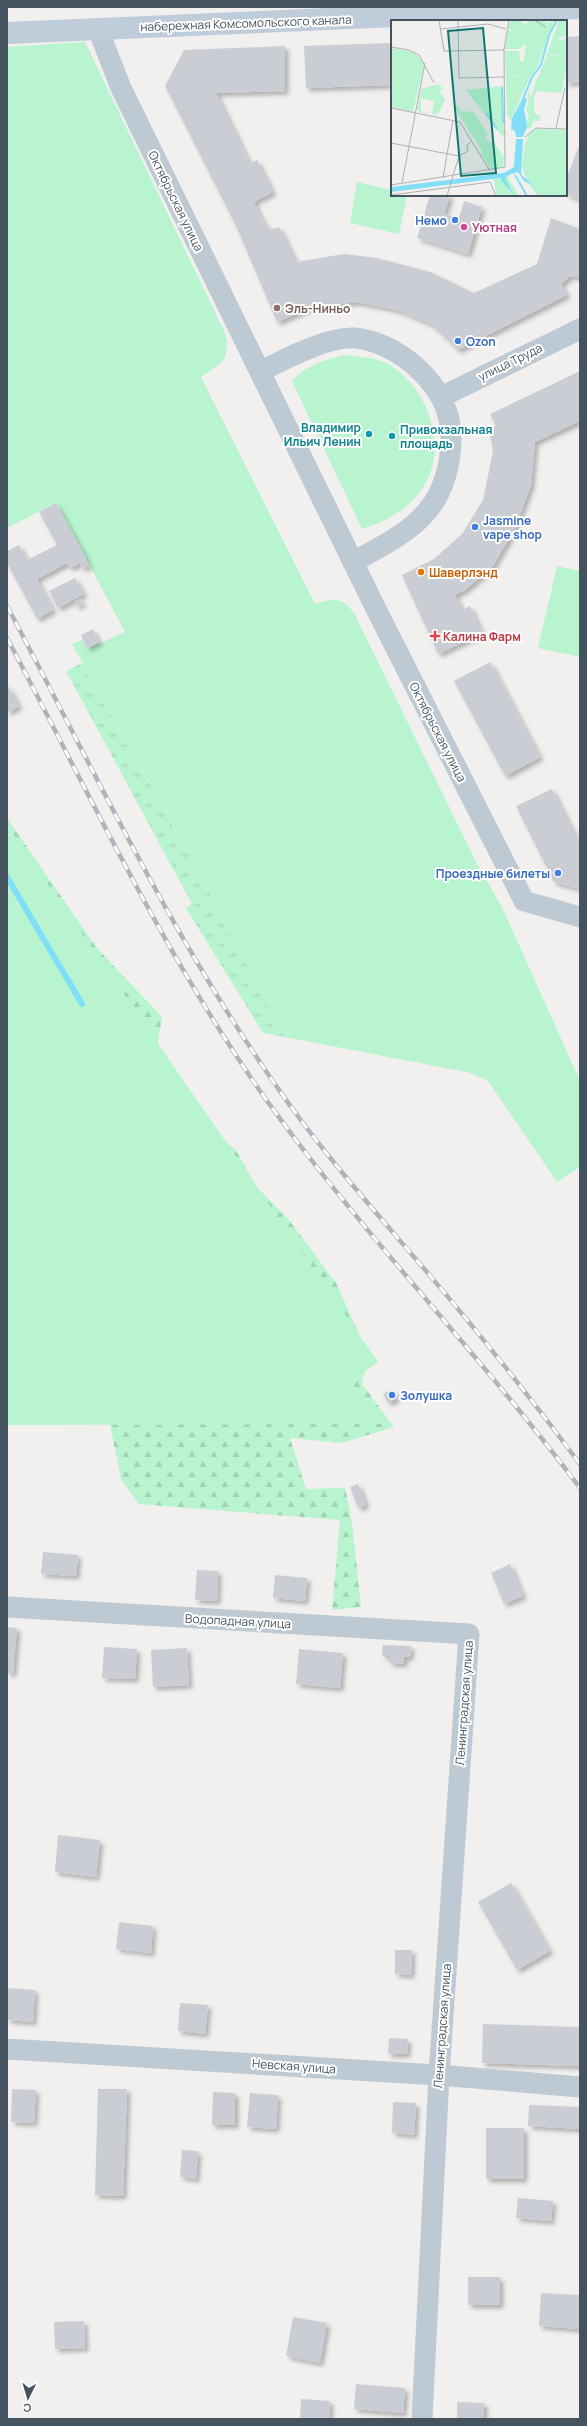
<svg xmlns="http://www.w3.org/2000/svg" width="587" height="2426" font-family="Manrope,sans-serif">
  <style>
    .grass { fill: url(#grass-tufts) }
    .forest { fill: url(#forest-firs) }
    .park { fill: #b8f4cf }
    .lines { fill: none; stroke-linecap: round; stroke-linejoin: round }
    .stream { stroke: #80dff6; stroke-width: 6 }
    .building { fill: #caced4; filter: url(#shadow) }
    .street { stroke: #becad3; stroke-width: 21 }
    .secondary { stroke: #bfccda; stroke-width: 22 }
    .rail-casing { stroke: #b0b4ba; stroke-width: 4.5 }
    .rail { stroke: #fff; stroke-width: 3; stroke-dasharray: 9; stroke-linecap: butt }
    .shop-dot { fill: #3f7fe0; stroke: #fff; stroke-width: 1.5 }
    .hotel-dot { fill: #d1479c; stroke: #fff; stroke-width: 1.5 }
    .education-dot { fill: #8d6e63; stroke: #fff; stroke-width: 1.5 }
    .culture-dot { fill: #0f9aa8; stroke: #fff; stroke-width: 1.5 }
    .food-dot { fill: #e8710a; stroke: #fff; stroke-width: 1.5 }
    .health-dot { fill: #e0444e; stroke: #fff; stroke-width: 1.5 }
    .labels { text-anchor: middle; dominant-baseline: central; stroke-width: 4; stroke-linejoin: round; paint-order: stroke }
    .street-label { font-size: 12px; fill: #45535f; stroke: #fff }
    .shop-label { font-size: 12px; font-weight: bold; fill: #366cbe; stroke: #fff; text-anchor: start }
    .hotel-label { font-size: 12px; font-weight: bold; fill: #b23c85; stroke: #fff; text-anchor: start }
    .education-label { font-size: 12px; font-weight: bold; fill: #785e54; stroke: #fff; text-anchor: start }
    .culture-label { font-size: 12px; font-weight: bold; fill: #0d838f; stroke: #fff; text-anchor: end }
    .food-label { font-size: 12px; font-weight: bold; fill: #c56008; stroke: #fff; text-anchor: start }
    .health-label { font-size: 12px; font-weight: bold; fill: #be3a42; stroke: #fff; text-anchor: start }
    .inset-river { fill: none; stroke: #80dff6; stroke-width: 2 }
    .inset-road { fill: none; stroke: #adb1b5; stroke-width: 1 }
    .view { fill: #0f766e; fill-opacity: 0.15; stroke: #0f766e; stroke-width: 2 }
    .inset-edge { fill: none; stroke: #45535f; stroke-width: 2 }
  </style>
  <defs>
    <pattern id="grass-tufts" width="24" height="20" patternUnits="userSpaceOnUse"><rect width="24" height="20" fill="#b8f4cf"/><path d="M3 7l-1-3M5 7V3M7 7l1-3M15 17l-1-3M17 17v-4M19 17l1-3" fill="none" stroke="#a0d3b4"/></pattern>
    <pattern id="forest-firs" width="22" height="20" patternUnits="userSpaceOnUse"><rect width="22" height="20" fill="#b8f4cf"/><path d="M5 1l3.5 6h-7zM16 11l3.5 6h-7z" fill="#a0d3b4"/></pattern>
    <filter id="shadow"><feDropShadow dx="3.5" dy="3.5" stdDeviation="2" flood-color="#0004"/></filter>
  </defs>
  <rect width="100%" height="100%" fill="#f2efef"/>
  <path class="grass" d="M82,663L188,853L285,1037L263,1033L186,908L192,904L66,671Z"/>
  <path class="forest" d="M7,818L96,947L162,1017L156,1053L183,1110L236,1150L256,1186L289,1220L336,1283L368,1354L362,1384L394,1427L342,1443L290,1438L306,1489L345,1488L352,1522L361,1607L332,1610L340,1520L139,1504L121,1479L102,1384L7,972Z"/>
  <g class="park">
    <path d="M85,42L226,335C230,362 220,364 201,377L315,604C333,598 342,596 354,613L476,862L502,907L580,1081V1167L557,1182L488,1081L471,1073L285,1037L188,853L72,644L82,640L87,649L125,632L56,503L7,528V47Z"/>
    <path d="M357,182L392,190V195H407L399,234L350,223Z"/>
    <path d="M344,355C358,357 373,357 386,363C426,384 449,444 425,484C411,508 388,521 362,529L292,381C306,365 324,360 344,355Z"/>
    <path d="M557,566L580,571V657L538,648Z"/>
    <path d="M7,825L378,1362L351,1381L382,1424L7,1425Z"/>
  </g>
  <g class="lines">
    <path class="stream" d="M7,877L82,1004"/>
  </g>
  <g class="building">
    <path d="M580,36V82L566,83V37Z"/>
    <path d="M392,43V85L306,88L304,46Z"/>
    <path d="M285,46V91L216,93L250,164L257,160L273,192L254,202L260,216L269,230L279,227L296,262L344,254L377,258L430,272L474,293L537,264L551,218L580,229V270L578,277L570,276L561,284L567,295L458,350L431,324L397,310L357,302L310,308L277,322L236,226L165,86L184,50Z"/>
    <path d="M580,143V200L566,194V179Z"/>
    <path d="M430,195H450L444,214L459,218L464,201L482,207L468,254L417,238Z"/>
    <path d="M580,371V421L535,442L531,485L515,528L493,566L465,590L455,595L462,610L470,606L482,633L438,654L402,575L434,559L462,534L483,500L493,451L489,429L496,426L490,414Z"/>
    <path d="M56,503L87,560L70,568L67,563L37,579L53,610L37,619L7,563V551L19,545L27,560L57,545L39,512Z"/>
    <path d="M86,561L89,566L82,569L80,564Z"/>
    <path d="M75,578L84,594L58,608L49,591Z"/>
    <path d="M80,599L83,604L76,606L74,602Z"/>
    <path d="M93,629L99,642L87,648L81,635Z"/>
    <path d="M490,662L540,757L505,776L454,681Z"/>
    <path d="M7,684L19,706L7,713Z"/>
    <path d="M552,789L580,845V889L554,882L516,806Z"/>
    <path d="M392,1389L397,1398L388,1403L383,1394Z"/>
    <path d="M358,1484L366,1505L358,1508L350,1487Z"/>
    <path d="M43,1552L78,1555L76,1576L41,1574Z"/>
    <path d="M510,1564L523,1596L504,1604L491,1573Z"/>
    <path d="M197,1570L218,1571L217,1601L195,1600Z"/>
    <path d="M275,1575L307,1578L305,1601L273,1598Z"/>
    <path d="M7,1627L17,1628L13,1673H7Z"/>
    <path d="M383,1645L411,1646L410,1657H404V1664L389,1663V1656H382Z"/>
    <path d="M104,1647L137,1649L135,1679L102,1678Z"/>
    <path d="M187,1648L189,1685L153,1687L151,1650Z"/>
    <path d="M299,1649L343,1653L340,1688L296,1684Z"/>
    <path d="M58,1835L100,1840L96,1877L55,1872Z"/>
    <path d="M511,1883L550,1951L517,1970L478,1902Z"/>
    <path d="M119,1922L153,1926L151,1953L116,1949Z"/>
    <path d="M395,1950H412L411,1975L395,1974Z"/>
    <path d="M7,1988L35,1990L33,2022L7,2020Z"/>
    <path d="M180,2003L208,2005L205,2034L178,2031Z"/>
    <path d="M483,2024L580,2027V2066L482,2063Z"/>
    <path d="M389,2038L408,2039L407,2054H388Z"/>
    <path d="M12,2089L36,2090L34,2123L11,2122Z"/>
    <path d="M98,2089H127L123,2196L95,2195Z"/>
    <path d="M213,2092L235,2093V2125H212Z"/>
    <path d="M250,2093L278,2095L276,2129L247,2127Z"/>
    <path d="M393,2102L416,2103L414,2135L392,2133Z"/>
    <path d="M529,2105L580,2107V2129L528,2126Z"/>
    <rect x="486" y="2128" width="38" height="51"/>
    <path d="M182,2150L198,2151L196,2179L180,2177Z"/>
    <path d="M518,2198L553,2201L551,2221L516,2218Z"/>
    <rect x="468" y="2277" width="32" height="28"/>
    <path d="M541,2293L580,2295V2329L539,2326Z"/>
    <path d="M293,2317L327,2323L320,2363L286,2356Z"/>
    <path d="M84,2321L85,2348L55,2349L54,2322Z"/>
    <path d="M356,2384L405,2388L403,2413L354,2409Z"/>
    <path d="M301,2399L330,2401L329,2419H300Z"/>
    <path d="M457,2402L484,2403V2419H457Z"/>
  </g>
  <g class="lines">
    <g class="street">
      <path d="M98,29L121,88L378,613L524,901L580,917"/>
      <path d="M261,371C285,359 328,336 355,338C397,342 444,382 450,425C453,447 449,472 439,493C423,527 384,545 353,562"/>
      <path d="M441,397L580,329"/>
      <path d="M7,1607L469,1634L439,2075L422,2419"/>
      <path d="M7,2049L439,2075L580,2087"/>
    </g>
    <path class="secondary" d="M7,33L580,8"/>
    <g class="rail-casing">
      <g id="rail">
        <path d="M7,606C93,768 171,936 277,1087C319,1148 366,1201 414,1257C472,1324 527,1393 580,1464"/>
        <path d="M7,638C89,793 164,955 265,1098C362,1234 480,1354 580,1488"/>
      </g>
    </g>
    <use href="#rail" class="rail"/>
  </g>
  <g class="shop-dot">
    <circle cx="455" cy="220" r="4"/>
    <circle cx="458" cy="341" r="4"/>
    <circle cx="475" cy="527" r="4"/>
    <circle cx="558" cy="873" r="4"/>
    <circle cx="392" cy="1395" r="4"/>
  </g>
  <circle class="hotel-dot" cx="464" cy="227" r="4"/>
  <circle class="education-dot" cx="277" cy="308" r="4"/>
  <g class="culture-dot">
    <circle cx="369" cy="434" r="4"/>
    <circle cx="392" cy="436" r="4"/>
  </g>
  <circle class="food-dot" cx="421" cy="572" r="4"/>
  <path class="health-dot" d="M433 630h4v4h4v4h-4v4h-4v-4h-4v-4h4z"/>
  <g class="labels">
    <g class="street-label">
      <text transform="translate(246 23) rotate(-2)">набережная Комсомольского канала</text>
      <text transform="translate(176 201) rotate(64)">Октябрьская улица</text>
      <text transform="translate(510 362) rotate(-26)">улица Труда</text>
      <text transform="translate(438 732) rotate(63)">Октябрьская улица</text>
      <text transform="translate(238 1621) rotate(3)">Водопадная улица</text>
      <text transform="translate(464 1703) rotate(-86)">Ленинградская улица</text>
      <text transform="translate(442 2026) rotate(-86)">Ленинградская улица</text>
      <text transform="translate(294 2066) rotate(4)">Невская улица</text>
    </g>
    <g class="shop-label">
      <text x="447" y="220" text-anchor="end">Немо</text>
      <text x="466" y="341">Ozon</text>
      <text x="483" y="520">Jasmine<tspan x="483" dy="14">vape shop</tspan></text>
      <text x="550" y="873" text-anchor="end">Проездные билеты</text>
      <text x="400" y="1395">Золушка</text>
    </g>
    <g class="hotel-label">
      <text x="472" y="227">Уютная</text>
    </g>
    <g class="education-label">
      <text x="285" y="308">Эль-Ниньо</text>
    </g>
    <g class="culture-label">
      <text x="361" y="427">Владимир<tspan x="361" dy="14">Ильич Ленин</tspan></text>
      <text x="400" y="429" text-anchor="start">Привокзальная<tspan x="400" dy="14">площадь</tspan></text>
    </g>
    <g class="food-label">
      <text x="429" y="572">Шаверлэнд</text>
    </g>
    <g class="health-label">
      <text x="443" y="636">Калина Фарм</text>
    </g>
  </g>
  <g transform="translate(391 20)">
    <rect width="176" height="176" fill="#f2efef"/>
    <path d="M154,25L147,46L138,59L121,98L122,94L116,88L130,77L131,73L120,68V62L127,56H120L130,55L133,61L138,59L144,48L142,40L145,29L141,27ZM48,64L52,69L48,72L54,80L48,93L46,92L45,96L41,94L43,81L30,78V91L39,94L29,92L26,89L30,69Z" fill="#b8f4cf"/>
    <path d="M120,0H128L135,5L139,0H152L156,3L164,0L154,25L141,27L145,30L142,40L145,46L137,61L131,59L130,55L120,56L128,57L126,61H120V68H127L131,73L123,87L117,88L121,90V101L116,95L114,31H128L129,41L132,43L135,26L132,25L129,29H114L117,10L121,11L117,8ZM168,0H176V15L167,19L169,21L176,18V40L169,34L159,35L149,54ZM138,71L140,78L143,79V92L149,96V101H142L140,108L134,109L138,94L135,90L138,81L136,77Z" fill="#b8f4cf"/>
    <path d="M145,109L176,110V176H147L136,162L131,144L134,124L139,112Z" fill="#b8f4cf"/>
    <path d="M0,28L22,32L28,37L33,45L22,92L0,87ZM112,66L113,116L112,117L75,70ZM66,85L70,91L83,92L97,115L94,116L99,123L102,121L113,137L112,148L100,150L90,134L91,131L63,87ZM116,156L128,176H123L114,159ZM102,158L112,159L121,176H106Z" fill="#b8f4cf"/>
    <path d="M169,35L176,41L171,73L145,71L143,79L140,78L145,61L157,36Z" fill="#b8f4cf"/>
    <path d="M133,76L136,80L133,89L136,106L132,117H125L124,111L120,109L121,98ZM125,119H132L130,154L141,165L133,161L127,152L118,155L114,158L123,176L109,158L0,172V167L113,153L123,147Z" fill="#80dff6"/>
    <path class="inset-river" d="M111,67L112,103M132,79L141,57L150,45L158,15L166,0M95,93L106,109M124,155L136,176"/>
    <path class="inset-road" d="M48,0L53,31L113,30M67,0L68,58L113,57M143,0L155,7M49,9L97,4L115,9M0,27L18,30L28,35L43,63M0,88L69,102L99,151M165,108L174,68M134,117L145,108L176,109M0,123L68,136L77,131M77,131L76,125L81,121M52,158L62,100M11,163L34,43M0,165L114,147L113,30L118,0M0,175L99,162L105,176M56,176L68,136"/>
    <path class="view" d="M92,8L105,153L70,156L57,11Z"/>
    <rect width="176" height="176" class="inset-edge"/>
  </g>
  <rect width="587" height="2426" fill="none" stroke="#45535f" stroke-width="16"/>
  <g transform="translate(28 2398) rotate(185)" stroke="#ffffff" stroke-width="3" paint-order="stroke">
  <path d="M0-3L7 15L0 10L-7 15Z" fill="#45535f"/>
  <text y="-6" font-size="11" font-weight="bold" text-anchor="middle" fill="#45535f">С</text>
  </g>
</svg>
